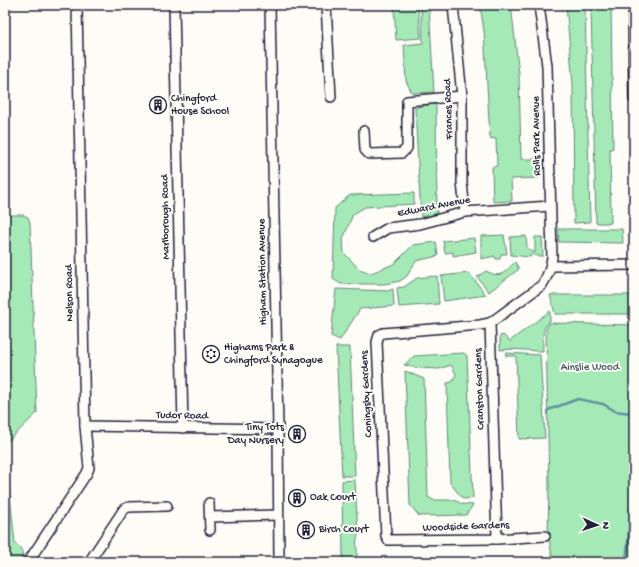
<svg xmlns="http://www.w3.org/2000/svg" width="639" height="567" font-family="'Gochi Hand',sans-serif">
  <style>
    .green { fill: #a5eab6; stroke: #648678 }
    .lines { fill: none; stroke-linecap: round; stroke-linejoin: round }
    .stream { stroke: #6091a0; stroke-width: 2.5 }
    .street-casing { stroke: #22223b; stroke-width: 12 }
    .street { stroke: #fdfcf7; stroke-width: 9 }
    .labels { text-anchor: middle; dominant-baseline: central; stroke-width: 4; stroke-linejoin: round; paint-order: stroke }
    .poi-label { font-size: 11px; fill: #22223b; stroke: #fdfcf7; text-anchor: start }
    .street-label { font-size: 11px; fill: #22223b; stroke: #fdfcf7 }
    .park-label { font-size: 11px; fill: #495e60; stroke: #fdfcf7 }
  </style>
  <rect width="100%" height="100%" fill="#fdfcf7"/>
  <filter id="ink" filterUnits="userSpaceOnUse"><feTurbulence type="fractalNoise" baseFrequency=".025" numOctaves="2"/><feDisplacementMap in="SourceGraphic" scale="8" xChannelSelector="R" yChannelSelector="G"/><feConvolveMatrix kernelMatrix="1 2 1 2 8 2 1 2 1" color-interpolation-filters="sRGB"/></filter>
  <g filter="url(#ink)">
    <g class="green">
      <path d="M394,5H418L421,38L396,40Z"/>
      <path d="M421,5H429L434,92L412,93L406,81L404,45L423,43Z"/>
      <path d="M480,5H511L519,74L521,159H540L539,178L511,179L512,201L493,202L492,167L497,166L496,139L490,138L484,31Z"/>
      <path d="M566,5H585L590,222L574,223L573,84Z"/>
      <path d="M591,5H611L613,148L610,149L611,223H596Z"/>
      <path d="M436,104L437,214L421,217L415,109L416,107Z"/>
      <path d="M414,193V204L365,207L353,214L343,239L344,253L359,269L371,273L394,264L413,245L436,242L438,256L416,261L407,276L400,281L384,284H341L333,279L335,208L350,195Z"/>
      <path d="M5,215H23L28,217L30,223L37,413L5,444Z"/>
      <path d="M558,229H622L623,243L559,242Z"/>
      <path d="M504,235L507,254H501L500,259H496L495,256L481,259V236Z"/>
      <path d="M526,236L527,248L535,253V237H542L543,256H536L532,254L530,257L511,255L510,237Z"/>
      <path d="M474,238L476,252L453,256V252L445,253L443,241Z"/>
      <path d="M515,262L519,269L489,292L477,277L486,271C501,279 504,273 515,262Z"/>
      <path d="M469,273L486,295L444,301L441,276Z"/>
      <path d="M437,276L439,304L399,307L397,288L404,287L417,278Z"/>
      <path d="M336,289L388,291L393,289L394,306L360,309L340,340L331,336Z"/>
      <path d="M550,295H630L632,314H555Z"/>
      <path d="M550,311V321C541,327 543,341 543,351C528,351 514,348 500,350V336L503,335L510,341Z"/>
      <path d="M549,323L634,325V562H553L548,533L549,486L546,330Z"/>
      <path d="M336,347H350L355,476H342Z"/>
      <path d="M464,353L467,356L473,498L463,499L450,483L447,383L452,382L456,374L451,365L439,369L419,368L404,365L414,356Z"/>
      <path d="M506,353L540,355L545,438L519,439L516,356H506Z"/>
      <path d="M405,371L424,379L428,497L433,500H454L462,504L473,505L466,515L419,516L410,505Z"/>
      <path d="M5,470L10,495L15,544L21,549L23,555L19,562H5Z"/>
      <path d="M355,480L358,536C354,544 360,550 355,562H343L342,481Z"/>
    </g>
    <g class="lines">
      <path class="stream" d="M548,410L578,399L603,404L615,411L630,413L632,500L626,562"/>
      <g class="street-casing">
        <g id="street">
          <path d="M174,5L183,428"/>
          <path d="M270,5L278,429L279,562"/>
          <path d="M326,5L331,97"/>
          <path d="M453,5L462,96V182L465,212"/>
          <path d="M539,5L547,66L552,257C551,268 548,276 542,285L490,323L480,325L383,333L379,335L377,342L386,536L388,540L497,539L545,536"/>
          <path d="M633,5L634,99"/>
          <path d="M364,131L365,150L369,154L402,153L407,148V101L462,96"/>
          <path d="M373,237L388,228L420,224L465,212L550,206"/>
          <path d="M551,266L634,265"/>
          <path d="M490,323L497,539"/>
          <path d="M85,426L278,429"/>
          <path d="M209,503L210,530"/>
          <path d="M210,517L278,515"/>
          <path d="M28,562L87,473L89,468L85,426L77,5"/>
          <path d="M89,562L124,509L129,507L167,506"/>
        </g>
      </g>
      <use href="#street" class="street"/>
    </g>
  </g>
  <defs>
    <g id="building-ring" transform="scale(0.9)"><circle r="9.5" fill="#fdfcf7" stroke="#22223b" stroke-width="1.5"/><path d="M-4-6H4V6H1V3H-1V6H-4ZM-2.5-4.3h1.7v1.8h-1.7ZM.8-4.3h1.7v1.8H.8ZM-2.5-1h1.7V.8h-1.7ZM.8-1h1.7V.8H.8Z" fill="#22223b"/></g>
    <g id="synagogue-ring" transform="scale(0.9)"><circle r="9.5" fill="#fdfcf7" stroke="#22223b" stroke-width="1.5"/><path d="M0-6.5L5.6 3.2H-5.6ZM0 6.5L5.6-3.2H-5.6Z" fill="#22223b"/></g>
  </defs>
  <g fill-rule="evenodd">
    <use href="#building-ring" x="158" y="105"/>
    <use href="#synagogue-ring" x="211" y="354"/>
    <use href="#building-ring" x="297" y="434"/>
    <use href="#building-ring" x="297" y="498"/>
    <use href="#building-ring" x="306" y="530"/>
  </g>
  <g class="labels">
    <g class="poi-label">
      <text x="171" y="99">Chingford<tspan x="171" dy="13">House School</tspan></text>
      <text x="224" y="348">Highams Park &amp;<tspan x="224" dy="13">Chingford Synagogue</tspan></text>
      <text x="284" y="428" text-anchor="end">Tiny Tots<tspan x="284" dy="13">Day Nursery</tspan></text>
      <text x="310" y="498">Oak Court</text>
      <text x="319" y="530">Birch Court</text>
    </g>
    <g class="street-label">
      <text transform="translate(449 109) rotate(-92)">Frances Road</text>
      <text transform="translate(537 136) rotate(-91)">Rolls Park Avenue</text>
      <text transform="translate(434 207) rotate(-11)">Edward Avenue</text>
      <text transform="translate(166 217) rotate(-91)">Marlborough Road</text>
      <text transform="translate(263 272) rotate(-91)">Higham Station Avenue</text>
      <text transform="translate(70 293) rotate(-91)">Nelson Road</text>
      <text transform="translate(480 389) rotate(-92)">Cranston Gardens</text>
      <text transform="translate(367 394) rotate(-93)">Coningsby Gardens</text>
      <text transform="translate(182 416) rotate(1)">Tudor Road</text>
      <text transform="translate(466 527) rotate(-2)">Woodside Gardens</text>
    </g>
    <g class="park-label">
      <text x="590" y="368">Ainslie Wood</text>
    </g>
  </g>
  <rect width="639" height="567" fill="none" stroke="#fdfcf7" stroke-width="20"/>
  <rect x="10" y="10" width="619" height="547" fill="none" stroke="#22223b" stroke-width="1.5" filter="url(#ink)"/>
  <g transform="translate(597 525) rotate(93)" stroke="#fdfcf7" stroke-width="3" paint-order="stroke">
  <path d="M0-3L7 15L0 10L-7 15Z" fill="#22223b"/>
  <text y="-6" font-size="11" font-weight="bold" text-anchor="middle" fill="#22223b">N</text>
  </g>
</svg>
